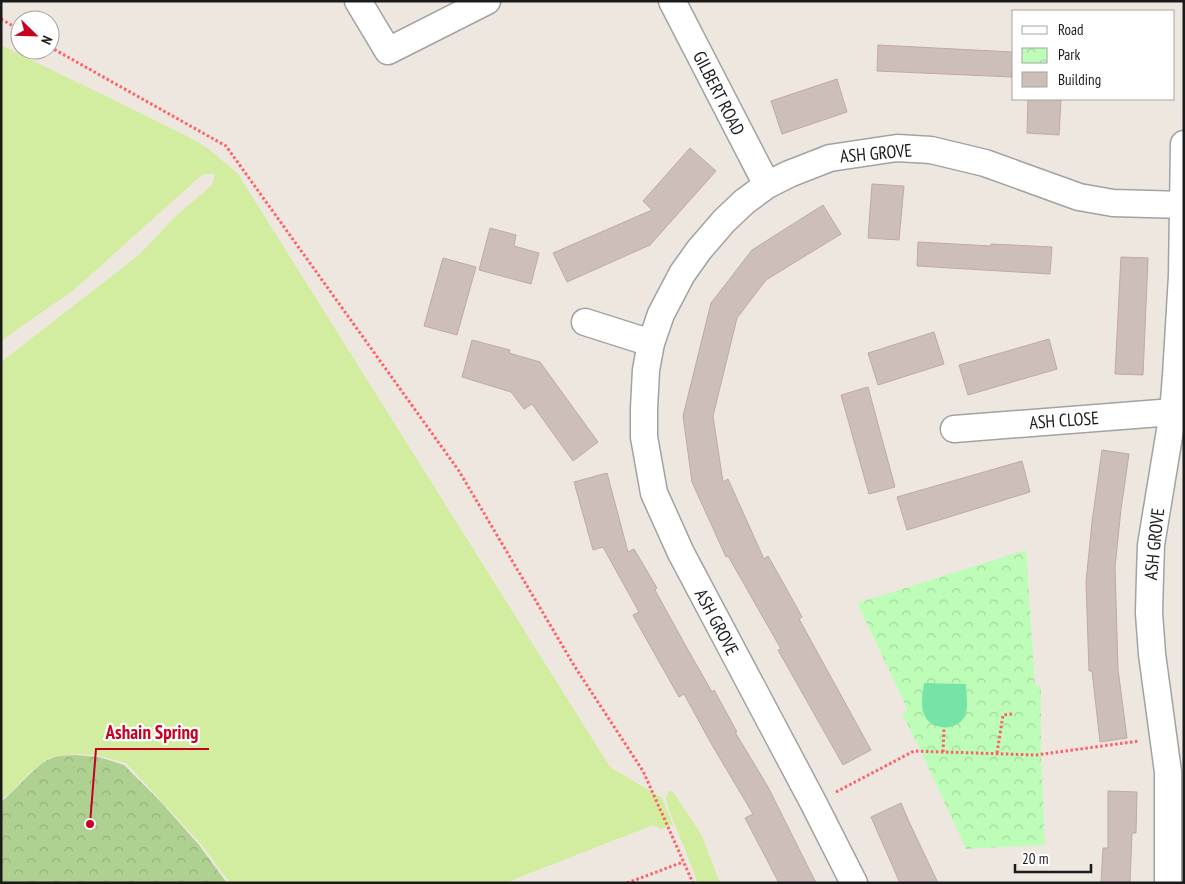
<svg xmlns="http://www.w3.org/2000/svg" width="1185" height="884" font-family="'PT Sans Narrow',sans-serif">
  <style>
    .grass { fill: #d3eda0 }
    .forest { fill: url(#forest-crowns) }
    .park { fill: url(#park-crowns) }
    .pitch { fill: #76e4a7 }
    .building { fill: #cebeb9; stroke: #c0aaa1 }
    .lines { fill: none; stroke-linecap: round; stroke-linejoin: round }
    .minor-casing { stroke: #a2a2a2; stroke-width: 29 }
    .path { stroke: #ff5f69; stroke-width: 3; stroke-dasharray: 2.5 2.5; stroke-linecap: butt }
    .minor { stroke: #fff; stroke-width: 26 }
    .labels { text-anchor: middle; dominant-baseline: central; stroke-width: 4.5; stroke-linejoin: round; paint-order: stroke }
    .street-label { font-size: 18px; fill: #1b1b1b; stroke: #fff }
    .leader { fill: none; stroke: #c60021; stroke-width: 2 }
    .callout-dot { fill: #c60021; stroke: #fff; stroke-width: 2 }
    .callout-label { font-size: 19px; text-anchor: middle; font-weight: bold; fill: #c60021; stroke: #fff; stroke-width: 4.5; stroke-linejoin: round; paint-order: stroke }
  </style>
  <defs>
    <pattern id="forest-crowns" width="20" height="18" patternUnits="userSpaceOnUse" patternTransform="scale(1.25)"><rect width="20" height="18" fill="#aed091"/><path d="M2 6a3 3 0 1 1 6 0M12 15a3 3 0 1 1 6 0" fill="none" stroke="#95b27c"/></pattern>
    <pattern id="park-crowns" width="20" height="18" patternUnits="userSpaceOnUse" patternTransform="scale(1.25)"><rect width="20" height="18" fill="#bdfdb7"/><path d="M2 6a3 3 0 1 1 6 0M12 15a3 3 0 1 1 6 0" fill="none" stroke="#a2d89d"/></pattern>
  </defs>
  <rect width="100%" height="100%" fill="#eee7df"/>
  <g class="grass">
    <path d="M1,45L189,137L209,149L238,174L610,767L662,798L673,825L661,829L653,825L505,883H230L201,844L126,763L97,755L75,754L51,757L29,773L10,794L1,800V362L140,254L175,217L212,185L215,174H203L75,289L1,341Z"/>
    <path d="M669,790L673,792L701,834L720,883H698L669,810L666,798Z"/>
  </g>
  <path class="forest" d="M75,755L99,757L124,765L161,802L199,845L227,883H1V802C17,790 34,765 52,758C58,755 68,756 75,755Z"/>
  <path class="park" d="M1026,550L1035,686H1041V757L1045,845L966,849L919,747L902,714L908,710L857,603Z"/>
  <path class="pitch" d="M924,683L966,684C966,694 969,707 965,716C957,732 930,731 924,714C920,705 923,692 924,683Z"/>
  <g class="building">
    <path d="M878,45L1013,52L1012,77L877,71Z"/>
    <path d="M837,79L847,112L782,134L771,101Z"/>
    <path d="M1028,99H1061L1059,135L1027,133Z"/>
    <path d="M690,148L716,171L650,245L567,282L553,253L652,210L643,201Z"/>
    <path d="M872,184L904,186L899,240L868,238Z"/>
    <path d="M823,205L841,234L766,280L737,318L713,416L723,482L728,479L764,559L768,556L785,586L802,617L799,619L871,750L843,765L778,650L781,649L728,556L726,557L692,482L683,416L711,303L752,250Z"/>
    <path d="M490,228L516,235L514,246L539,253L531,284L479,270Z"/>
    <path d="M918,242L991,246V244L1052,247L1050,274L917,266Z"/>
    <path d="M1121,257L1148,258L1143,375L1115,374Z"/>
    <path d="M443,258L476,267L457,335L424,326Z"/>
    <path d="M934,332L944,364L878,385L868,353Z"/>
    <path d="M1049,339L1057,369L968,395L959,365Z"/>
    <path d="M472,340L510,350L509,353L540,362L598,442L573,461L532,404L524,409L511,392L462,377Z"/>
    <path d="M868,387L895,487L869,494L841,395Z"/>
    <path d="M1102,450L1129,454L1121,509L1115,567L1118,669L1127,738L1100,742L1092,671H1089L1086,582L1092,522Z"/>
    <path d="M1022,461L1030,492L907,530L897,497Z"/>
    <path d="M607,473L628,552L634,549L657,588L655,590L683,641L712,692L714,690L737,732H735L768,787L816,883H779L745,818L753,814L712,745L684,694L679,697L644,635L633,615L639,612L603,547L593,550L574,482Z"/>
    <path d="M1108,791L1137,792L1136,833H1132L1130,883H1101L1103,848H1108Z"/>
    <path d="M901,803L910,824L938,883H900L871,817Z"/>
  </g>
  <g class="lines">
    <g class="minor-casing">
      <g id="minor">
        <path d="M358,1L388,51L487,1"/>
        <path d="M672,1L767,185"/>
        <path d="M585,322L651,343"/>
        <path d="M954,429L1173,412"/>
        <path d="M854,883L814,804L681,553L654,493L644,437V409L646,370L651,343L661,314L682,274L699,250L724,221L744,202L767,185L789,174L830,158L897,148L931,150L985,163L1079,197L1113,203L1184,205"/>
        <path d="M1168,883V772L1152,654L1149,613L1150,575L1151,545L1173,412L1176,376L1182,276L1184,144"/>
      </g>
    </g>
    <g class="path">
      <path d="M1,19L20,30"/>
      <path d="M50,47L226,146L459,471L575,667L643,771L693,883"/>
      <path d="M943,752L944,728"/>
      <path d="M997,753L1003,715L1012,714"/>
      <path d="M836,792L914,751L1036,755L1139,741"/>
      <path d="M627,883L683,862"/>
    </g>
    <use href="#minor" class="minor"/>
  </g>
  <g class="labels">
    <g class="street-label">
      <text transform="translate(719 93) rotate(63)">GILBERT ROAD</text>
      <text transform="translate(876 153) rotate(-5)">ASH GROVE</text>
      <text transform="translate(1064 420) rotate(-4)">ASH CLOSE</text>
      <text transform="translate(1154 544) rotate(-84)">ASH GROVE</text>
      <text transform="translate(717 622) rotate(62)">ASH GROVE</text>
    </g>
  </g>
  <path class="leader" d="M90 824L96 749H209"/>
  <circle class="callout-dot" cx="90" cy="824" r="5"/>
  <g class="callout-label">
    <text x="152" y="739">Ashain Spring</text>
  </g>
  <rect width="1185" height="884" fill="none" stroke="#1b1b1b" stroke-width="5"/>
  <rect x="1012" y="10" width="162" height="90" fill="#ffffff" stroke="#a4a4a4"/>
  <rect x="1022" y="26" width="25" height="8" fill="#ffffff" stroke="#a4a4a4"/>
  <text x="1058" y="35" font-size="15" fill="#1b1b1b">Road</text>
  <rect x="1022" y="48" width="25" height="15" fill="url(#park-crowns)" stroke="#a4a4a4"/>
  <text x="1058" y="60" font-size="15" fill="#1b1b1b">Park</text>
  <rect x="1022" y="72" width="25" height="15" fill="#cebeb9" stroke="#a4a4a4"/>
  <text x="1058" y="85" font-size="15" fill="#1b1b1b">Building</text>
  <g transform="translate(35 35) rotate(113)"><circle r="24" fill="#ffffff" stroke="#a4a4a4"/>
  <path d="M0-4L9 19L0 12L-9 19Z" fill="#c60021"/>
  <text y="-8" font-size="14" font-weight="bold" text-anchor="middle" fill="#1b1b1b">N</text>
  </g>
  <path d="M1015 864v8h76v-8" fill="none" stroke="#1b1b1b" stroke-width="2.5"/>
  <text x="1022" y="864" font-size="15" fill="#1b1b1b" stroke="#ffffff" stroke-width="4" paint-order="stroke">20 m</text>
</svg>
